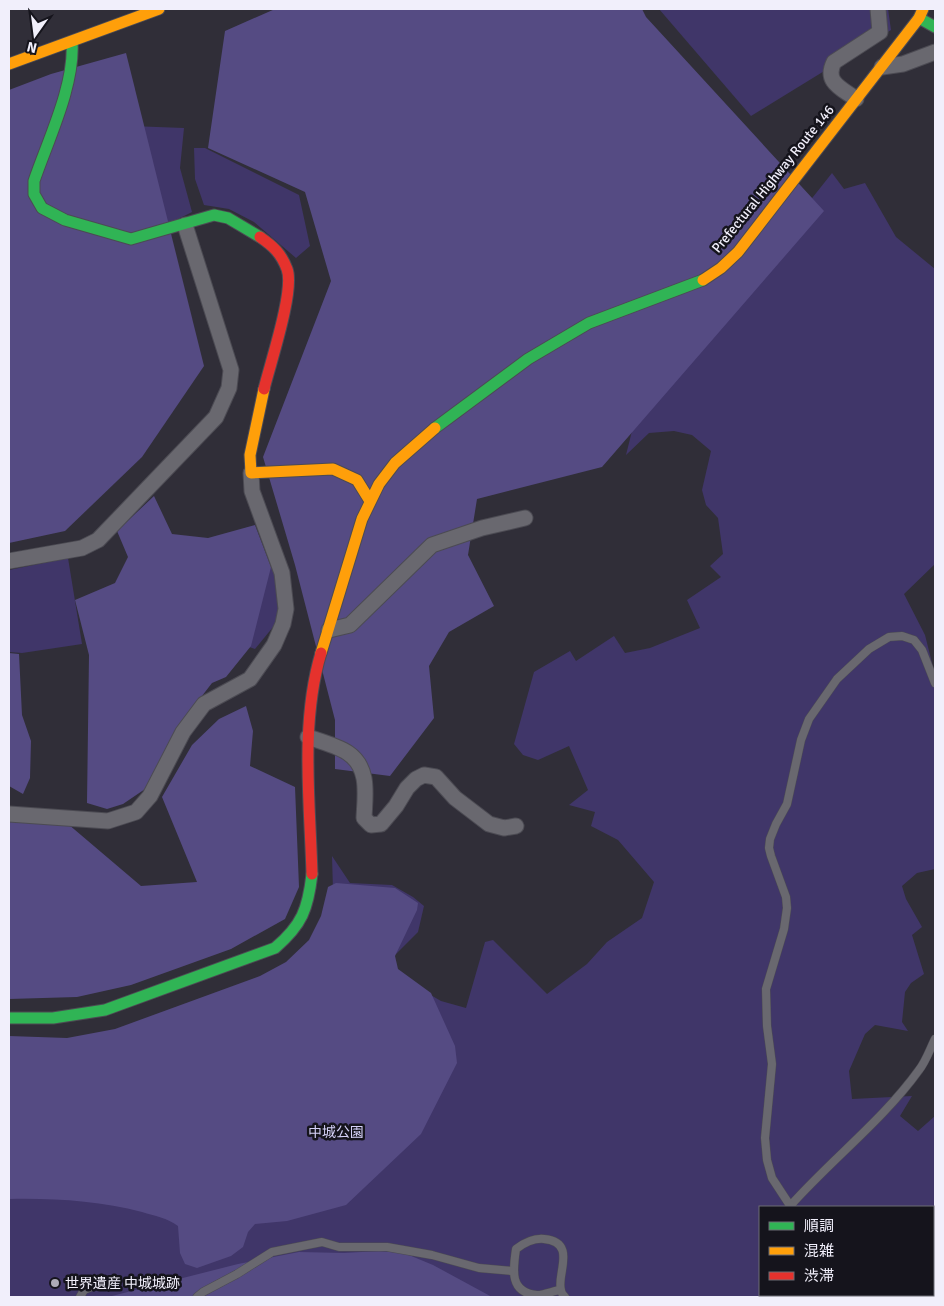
<svg xmlns="http://www.w3.org/2000/svg" width="944" height="1306" font-family="Signika,'Noto Sans JP',sans-serif">
  <style>
    .green { fill: #403669; fill-rule: evenodd }
    .forest { fill: #554b83 }
    .lines { fill: none; stroke-linecap: round; stroke-linejoin: round }
    .lane-casing { stroke: #4c4b53; stroke-width: 9 }
    .street-casing { stroke: #4c4b53; stroke-width: 17 }
    .fast-casing { stroke: #4c4b53; stroke-width: 13 }
    .slow-casing { stroke: #4c4b53; stroke-width: 13 }
    .jam-casing { stroke: #4c4b53; stroke-width: 13 }
    .lane { stroke: #69686f; stroke-width: 8 }
    .street { stroke: #69686f; stroke-width: 15 }
    .fast { stroke: #30b455; stroke-width: 11 }
    .slow { stroke: #ff9f0a; stroke-width: 11 }
    .jam { stroke: #e5322d; stroke-width: 11 }
    .poi-dot { fill: #adabb7; stroke: #15141c; stroke-width: 2 }
    .labels { text-anchor: middle; dominant-baseline: central; stroke-width: 5; stroke-linejoin: round; paint-order: stroke }
    .street-label { font-size: 14px; fill: #f1effb; stroke: #15141c }
    .park-label { font-size: 14px; fill: #d5d1f7; stroke: #15141c }
    .poi-label { font-size: 14px; fill: #f1effb; stroke: #15141c; text-anchor: start }
  </style>
  <rect width="100%" height="100%" fill="#302e38"/>
  <g class="green">
    <path d="M659,9H888L891,30L751,116Z"/>
    <path d="M104,125L184,128L180,168L192,212L90,263Z"/>
    <path d="M194,148H205L299,195L310,246L296,258L254,222L229,209L204,205L195,179Z"/>
    <path d="M832,173L844,189L865,183L896,237L935,269V564L904,594L925,635L935,675V869L917,873L902,886L906,899L922,927L912,935L924,974L911,983L905,992L902,1022L908,1031L875,1025L865,1034L849,1071L852,1099L912,1096L900,1116L918,1131L935,1116V1297H9V1041H82L273,979L318,938L333,891L332,856L350,883L392,885L413,897L424,906L418,932L396,954L388,953L391,972L441,1001L466,1008L485,942L493,940L547,994L587,964L607,942L642,918L654,882L618,840L591,826L595,812L569,805L588,790L569,746L538,760L523,755L514,744L534,672L570,651L576,661L614,636L625,653L650,648L700,628L687,600L721,577L710,566L723,554L718,518L706,505L702,490L711,451L692,435L674,431L649,433L626,455L634,423ZM760,1207H933V1295H760Z"/>
    <path d="M68,558L82,644L22,653L9,652V570Z"/>
    <path d="M274,567L282,607L278,621L255,649L214,635L203,575Z"/>
  </g>
  <g class="forest">
    <path d="M275,9H642L646,17L824,211L602,467L477,499L468,555L494,606L449,632L429,666L434,718L390,776L335,769V720L295,565L263,457L331,281L305,192L208,148L225,31Z"/>
    <path d="M126,53L204,366L142,457L65,531L9,543V90L51,74Z"/>
    <path d="M154,496L172,534L208,538L255,525L271,567L251,646L226,677L212,683L181,723L148,787L123,804L107,809L87,803L89,655L75,600L115,583L128,557L117,531Z"/>
    <path d="M9,653L19,654L22,715L31,741L30,778L23,794L9,786Z"/>
    <path d="M246,706L253,731L250,766L295,787L299,887L285,919L231,949L131,985L77,997L9,999V820L68,824L141,886L197,882L162,797L192,745L219,719Z"/>
    <path d="M336,883L395,888L418,903L417,910L395,956L398,969L431,993L455,1046L457,1063L421,1134L346,1205L287,1221L255,1224L248,1232L243,1247L231,1256L197,1268L185,1264L180,1253L178,1226C167,1218 155,1216 142,1212C99,1201 54,1198 9,1199V1036L67,1038L115,1029L260,976L286,962L309,940L321,916L328,887Z"/>
    <path d="M379,1251L404,1253L433,1265L492,1297H108L238,1264L299,1252L344,1253Z"/>
  </g>
  <g class="lines">
    <g class="lane-casing">
      <g id="lane">
        <path d="M791,1205C832,1159 883,1120 919,1070C926,1061 930,1049 935,1039"/>
        <path d="M791,1207L772,1178L767,1160L765,1138L772,1064L767,1026L766,989L784,929L787,908L786,897L771,856L769,848L770,839L776,824L787,804L801,740L809,719L837,679L869,649L889,637L902,636L914,640L922,650L935,683"/>
        <path d="M560,1290C553,1291 544,1295 537,1295C509,1293 513,1269 516,1249C524,1243 534,1238 544,1239C578,1242 556,1275 561,1290C561,1293 563,1295 565,1297"/>
        <path d="M80,1297L84,1290L91,1287"/>
        <path d="M197,1297L203,1292L237,1274L272,1252L322,1242L339,1247H387L432,1255L479,1268L512,1271"/>
        <path d="M795,1297L796,1295"/>
      </g>
    </g>
    <g class="street-casing">
      <g id="street">
        <path d="M882,67L903,64L935,52"/>
        <path d="M856,99C841,88 824,82 834,62L880,32L878,9"/>
        <path d="M9,561L82,548L98,540L216,417L229,388L231,370L185,225"/>
        <path d="M329,630L350,625L432,545L482,528L525,518"/>
        <path d="M308,737C320,741 338,746 348,753C370,768 365,795 364,818L371,825L381,824L396,806L407,788L416,779L424,775L436,777L455,798L489,824L504,828L516,826"/>
        <path d="M9,814L108,821L136,812L150,796L183,732L204,704L250,679L274,645L283,624L286,609L282,573L252,491L251,473"/>
      </g>
    </g>
    <g class="fast-casing">
      <g id="fast">
        <path d="M919,18L935,27"/>
        <path d="M72,42C75,85 48,140 34,181V194L42,208L65,220L131,239L214,215L228,218L260,237"/>
        <path d="M435,428L528,359L589,323L703,280"/>
        <path d="M9,1018H53L105,1010L275,948C302,925 308,909 312,874"/>
      </g>
    </g>
    <g class="slow-casing">
      <g id="slow">
        <path d="M9,64L159,9"/>
        <path d="M703,280L721,268L738,252L919,18L923,9"/>
        <path d="M264,389L250,455L251,473L333,469L357,480L370,501"/>
        <path d="M321,653L362,519L379,484L395,463L435,428"/>
      </g>
    </g>
    <g class="jam-casing">
      <g id="jam">
        <path d="M260,237C273,246 281,253 287,269C295,290 270,364 264,389"/>
        <path d="M312,874C310,803 300,723 321,653"/>
      </g>
    </g>
    <use href="#lane" class="lane"/>
    <use href="#street" class="street"/>
    <use href="#fast" class="fast"/>
    <use href="#slow" class="slow"/>
    <use href="#jam" class="jam"/>
  </g>
  <circle class="poi-dot" cx="55" cy="1283" r="5"/>
  <g class="labels">
    <g class="street-label">
      <text transform="translate(773 179) rotate(-51)">Prefectural Highway Route 146</text>
    </g>
    <g class="park-label">
      <text x="336" y="1132">中城公園</text>
    </g>
    <g class="poi-label">
      <text x="65" y="1283">世界遺産 中城城跡</text>
    </g>
  </g>
  <rect width="944" height="1306" fill="none" stroke="#f1effb" stroke-width="20"/>
  <rect x="759" y="1206" width="175" height="90" fill="#15141c" stroke="#6d6c75"/>
  <rect x="769" y="1222" width="25" height="8" fill="#30b455" stroke="#6d6c75"/>
  <text x="804" y="1231" font-size="15" fill="#f1effb">順調</text>
  <rect x="769" y="1247" width="25" height="8" fill="#ff9f0a" stroke="#6d6c75"/>
  <text x="804" y="1256" font-size="15" fill="#f1effb">混雑</text>
  <rect x="769" y="1272" width="25" height="8" fill="#e5322d" stroke="#6d6c75"/>
  <text x="804" y="1281" font-size="15" fill="#f1effb">渋滞</text>
  <g transform="translate(35 35) rotate(194)" stroke="#15141c" stroke-width="4" paint-order="stroke">
  <path d="M0-4L9 19L0 12L-9 19Z" fill="#f1effb"/>
  <text y="-8" font-size="14" font-weight="bold" text-anchor="middle" fill="#f1effb">N</text>
  </g>
</svg>
